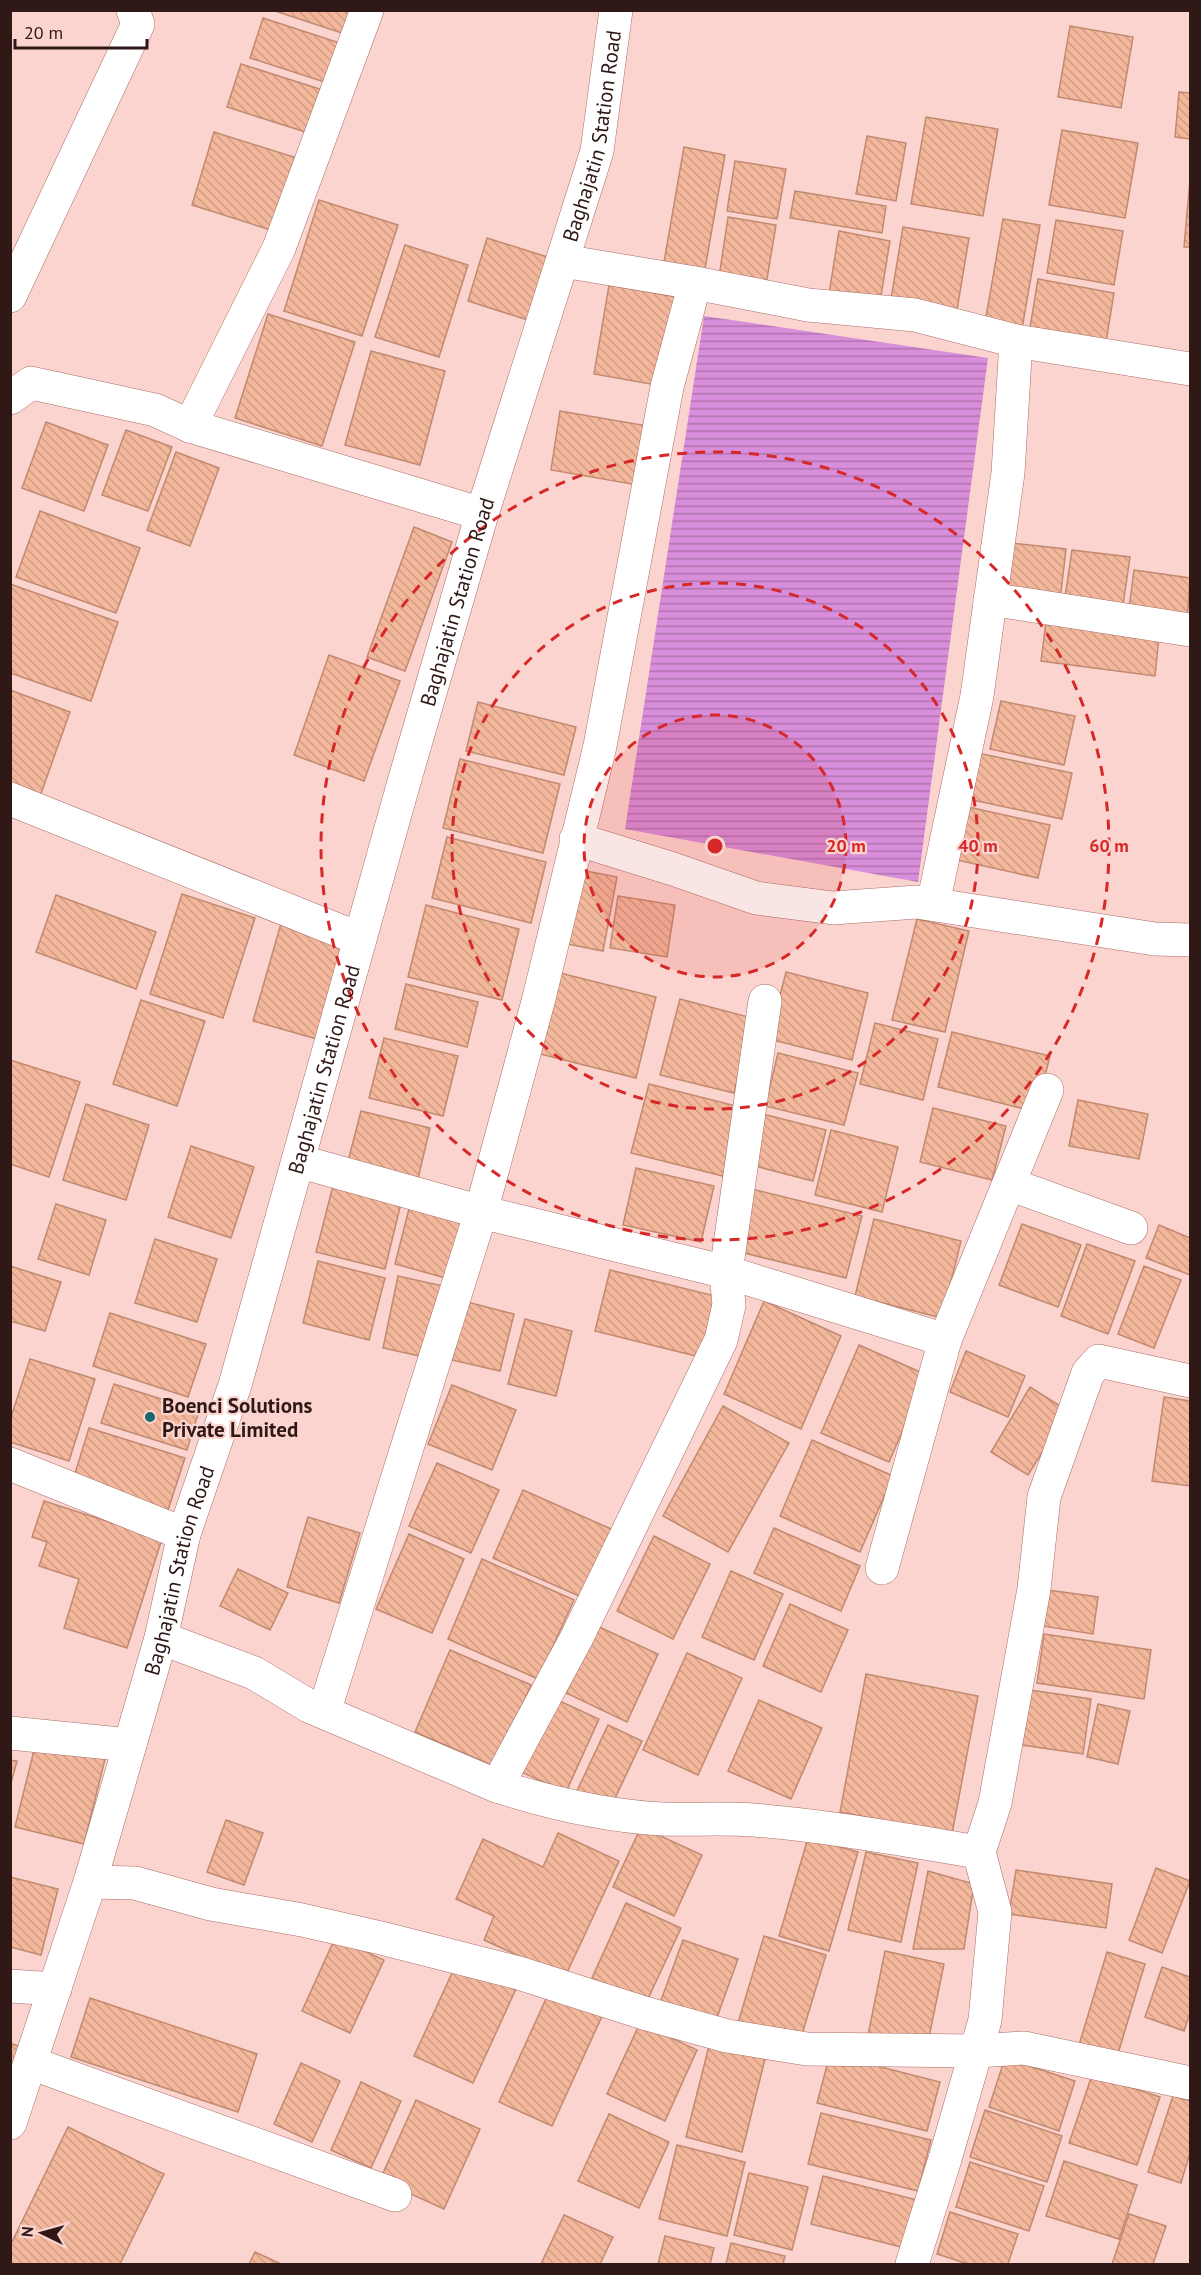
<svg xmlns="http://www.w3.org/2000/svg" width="1201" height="2275" font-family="'PT Sans',sans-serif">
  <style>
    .water { fill: url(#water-rules) }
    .building { fill: url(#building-back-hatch); stroke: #c18a70; stroke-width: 1.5 }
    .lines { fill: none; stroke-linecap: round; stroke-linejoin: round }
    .minor-casing { stroke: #a96d68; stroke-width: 34 }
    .tertiary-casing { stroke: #a96d68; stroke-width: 34 }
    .minor { stroke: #fff; stroke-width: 33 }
    .tertiary { stroke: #fff; stroke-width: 33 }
    .ring { fill: none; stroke: #d62828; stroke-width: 3; stroke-dasharray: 10 8 }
    .poi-dot { fill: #1a666f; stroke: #fcd4cf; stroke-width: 2 }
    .labels { text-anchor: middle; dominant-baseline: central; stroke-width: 4.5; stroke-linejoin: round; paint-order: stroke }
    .street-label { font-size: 21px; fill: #2f1816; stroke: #fcd4cf }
    .poi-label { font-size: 21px; font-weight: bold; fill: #2f1816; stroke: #fcd4cf; text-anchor: start }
    .centre { fill: #d62828; stroke: #fcd4cf; stroke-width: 3 }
    .ring-label { font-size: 18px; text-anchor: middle; font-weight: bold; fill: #d62828; stroke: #fcd4cf; stroke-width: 4.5; stroke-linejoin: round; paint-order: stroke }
  </style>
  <defs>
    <pattern id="water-rules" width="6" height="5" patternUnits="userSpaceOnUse" patternTransform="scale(1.5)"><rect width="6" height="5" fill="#d88eda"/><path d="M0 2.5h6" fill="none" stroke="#b073b0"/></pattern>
    <pattern id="building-back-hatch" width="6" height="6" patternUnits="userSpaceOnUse" patternTransform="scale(1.5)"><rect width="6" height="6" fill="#f3b79b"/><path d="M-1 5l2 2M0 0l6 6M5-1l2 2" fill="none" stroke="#d19d85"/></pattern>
  </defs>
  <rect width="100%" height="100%" fill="#fcd4cf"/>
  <path class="water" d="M704,316L988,358L918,882L625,829Z"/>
  <g class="building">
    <path d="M272,10H363L354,37Z"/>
    <path d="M263,18L349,46L337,86L250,58Z"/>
    <path d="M1070,26L1133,37L1121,108L1058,97Z"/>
    <path d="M241,64L329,92L315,135L227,107Z"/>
    <path d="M1179,92L1190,93V139L1175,137Z"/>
    <path d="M926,117L998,129L983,216L911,204Z"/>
    <path d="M1062,130L1138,143L1125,218L1049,205Z"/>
    <path d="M214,132L300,159L277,232L192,205Z"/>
    <path d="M867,136L906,143L896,201L856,194Z"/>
    <path d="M684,147L725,155L705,269L664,262Z"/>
    <path d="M735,161L786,169L777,219L727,211Z"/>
    <path d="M1190,180V247H1184Z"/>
    <path d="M795,191L886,206L882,233L790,218Z"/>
    <path d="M319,200L398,225L362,336L284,311Z"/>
    <path d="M728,217L776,225L766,285L719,277Z"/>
    <path d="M1003,219L1040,225L1022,329L985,323Z"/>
    <path d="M1056,220L1123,231L1114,285L1047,273Z"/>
    <path d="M903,227L969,238L957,310L891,299Z"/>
    <path d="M839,231L890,241L880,302L829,294Z"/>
    <path d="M487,238L554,259L534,322L468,301Z"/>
    <path d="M405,245L468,265L439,357L375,337Z"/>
    <path d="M1038,279L1114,293L1105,348L1029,334Z"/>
    <path d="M609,285L682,298L667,387L594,374Z"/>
    <path d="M268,314L355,342L322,446L235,418Z"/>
    <path d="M371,351L445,371L420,465L345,445Z"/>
    <path d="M560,411L654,427L643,486L551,470Z"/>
    <path d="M46,422L108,445L84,511L22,488Z"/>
    <path d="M126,430L172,447L148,511L102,495Z"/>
    <path d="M176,452L219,468L190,546L147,530Z"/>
    <path d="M40,511L140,548L116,613L16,577Z"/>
    <path d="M414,527L452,542L405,671L367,657Z"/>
    <path d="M1003,542L1066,549L1060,601L997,594Z"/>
    <path d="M1072,550L1130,557L1122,612L1064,604Z"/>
    <path d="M1134,570L1190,578L1187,623L1128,616Z"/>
    <path d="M10,584L118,622L91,701L10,673Z"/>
    <path d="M1046,622L1159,637L1155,676L1041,661Z"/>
    <path d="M329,655L400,681L364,781L294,755Z"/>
    <path d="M10,690L70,712L38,802L10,792Z"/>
    <path d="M1001,701L1075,716L1064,765L990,749Z"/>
    <path d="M478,702L576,727L564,775L466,751Z"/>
    <path d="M973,752L1072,773L1062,819L963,798Z"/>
    <path d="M460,759L560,784L543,853L443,828Z"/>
    <path d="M964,806L1050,825L1038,878L952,859Z"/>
    <path d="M447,837L546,862L531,923L432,898Z"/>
    <path d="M581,870L617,877L603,951L567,944Z"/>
    <path d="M182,894L255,918L223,1018L150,994Z"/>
    <path d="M56,895L156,932L136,989L36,952Z"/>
    <path d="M618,896L675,905L667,957L610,948Z"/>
    <path d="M426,905L519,929L502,1000L408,977Z"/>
    <path d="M917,919L969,931L945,1032L892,1020Z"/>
    <path d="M282,920L346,939L317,1039L253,1021Z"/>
    <path d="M556,972L656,997L636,1078L536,1053Z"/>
    <path d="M786,972L868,993L852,1060L769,1039Z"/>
    <path d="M406,984L478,1002L467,1047L395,1029Z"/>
    <path d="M680,999L752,1018L734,1093L660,1075Z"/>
    <path d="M141,1000L205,1021L177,1106L113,1084Z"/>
    <path d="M875,1023L938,1039L923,1100L860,1084Z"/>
    <path d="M952,1032L1050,1056L1036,1112L938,1087Z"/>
    <path d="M384,1038L458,1056L443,1116L369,1098Z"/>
    <path d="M778,1053L858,1073L844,1125L765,1106Z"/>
    <path d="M10,1060L80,1082L49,1177L10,1164Z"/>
    <path d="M649,1084L740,1107L723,1176L631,1153Z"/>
    <path d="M1078,1100L1148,1114L1139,1159L1069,1146Z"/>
    <path d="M86,1104L149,1125L126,1200L63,1180Z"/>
    <path d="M933,1108L1006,1126L992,1180L920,1162Z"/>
    <path d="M361,1111L430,1128L416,1187L346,1169Z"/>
    <path d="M759,1113L826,1130L813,1181L747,1164Z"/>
    <path d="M831,1130L898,1147L882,1212L815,1195Z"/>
    <path d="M191,1146L254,1167L231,1238L168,1217Z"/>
    <path d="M636,1168L714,1186L701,1242L623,1225Z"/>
    <path d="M334,1182L402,1199L385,1269L316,1252Z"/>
    <path d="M752,1189L862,1216L846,1278L736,1251Z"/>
    <path d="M412,1197L471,1213L453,1280L395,1264Z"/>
    <path d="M56,1204L106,1220L89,1275L38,1259Z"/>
    <path d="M874,1219L961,1241L942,1318L855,1296Z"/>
    <path d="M1022,1224L1081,1245L1058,1307L999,1285Z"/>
    <path d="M1159,1225L1190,1238V1275L1146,1258Z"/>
    <path d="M155,1239L217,1259L197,1322L135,1303Z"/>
    <path d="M1087,1244L1135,1261L1108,1334L1061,1316Z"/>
    <path d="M318,1261L385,1278L369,1340L303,1323Z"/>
    <path d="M10,1266L61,1282L45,1331L10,1321Z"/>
    <path d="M1144,1266L1181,1280L1154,1348L1118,1334Z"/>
    <path d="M610,1270L715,1296L700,1357L595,1331Z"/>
    <path d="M398,1276L452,1288L433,1359L383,1348Z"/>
    <path d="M764,1301L841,1336L801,1429L724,1394Z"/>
    <path d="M467,1302L514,1314L500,1371L452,1360Z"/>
    <path d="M110,1313L206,1344L188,1397L93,1366Z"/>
    <path d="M525,1319L572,1331L556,1396L508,1384Z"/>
    <path d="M859,1345L927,1375L889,1462L821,1433Z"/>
    <path d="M966,1351L1025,1376L1008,1417L950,1392Z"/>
    <path d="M30,1359L95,1379L69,1461L10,1442V1420Z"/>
    <path d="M114,1384L199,1411L187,1450L101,1423Z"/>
    <path d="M452,1385L516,1410L492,1470L428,1444Z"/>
    <path d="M1030,1387L1068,1411L1028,1475L991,1452Z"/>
    <path d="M1164,1397L1190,1401V1486L1152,1481Z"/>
    <path d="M723,1406L789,1443L728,1552L663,1516Z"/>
    <path d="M89,1428L185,1458L168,1510L73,1480Z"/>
    <path d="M812,1440L893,1476L860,1552L780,1516Z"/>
    <path d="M437,1463L499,1490L471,1553L409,1526Z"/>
    <path d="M523,1490L618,1532L588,1600L493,1558Z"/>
    <path d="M44,1501L162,1539L127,1648L64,1628L79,1579L39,1566L47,1542L32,1537Z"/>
    <path d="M308,1517L360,1533L339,1603L287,1587Z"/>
    <path d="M774,1528L860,1566L841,1611L754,1573Z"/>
    <path d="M409,1534L464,1559L432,1633L376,1609Z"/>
    <path d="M654,1536L710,1564L673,1639L617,1611Z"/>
    <path d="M482,1559L574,1600L538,1679L448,1639Z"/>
    <path d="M238,1569L288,1593L270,1630L220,1606Z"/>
    <path d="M731,1571L783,1594L754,1660L702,1637Z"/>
    <path d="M1048,1590L1098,1597L1093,1634L1042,1626Z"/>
    <path d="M790,1604L848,1630L821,1692L763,1666Z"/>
    <path d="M597,1626L658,1654L627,1722L566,1693Z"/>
    <path d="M1044,1634L1151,1650L1144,1699L1037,1683Z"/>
    <path d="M450,1650L531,1685L496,1767L415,1732Z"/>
    <path d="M687,1653L742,1678L698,1775L643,1750Z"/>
    <path d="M866,1674L978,1696L952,1834L840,1812Z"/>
    <path d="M1030,1690L1091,1699L1083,1754L1022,1745Z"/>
    <path d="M553,1698L599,1719L566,1792L519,1771Z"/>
    <path d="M759,1700L822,1728L791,1799L728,1771Z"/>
    <path d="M1098,1704L1130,1711L1118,1764L1087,1757Z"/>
    <path d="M608,1725L642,1741L610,1809L576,1793Z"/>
    <path d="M36,1742L105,1759L84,1844L15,1827Z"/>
    <path d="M10,1760L17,1761L10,1787Z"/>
    <path d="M226,1820L263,1833L244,1885L207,1872Z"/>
    <path d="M641,1827L702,1855L674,1916L613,1887Z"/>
    <path d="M558,1833L619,1861L565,1977L484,1940L494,1916L456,1899L483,1839L543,1867Z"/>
    <path d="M808,1838L858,1852L829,1951L779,1936Z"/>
    <path d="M866,1852L918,1863L901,1942L848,1930Z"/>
    <path d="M1156,1868L1190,1881L1162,1953L1129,1940Z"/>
    <path d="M1016,1870L1112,1884L1106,1928L1009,1914Z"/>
    <path d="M928,1871L974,1884L964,1949H913Z"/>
    <path d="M10,1877L58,1889L41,1955L10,1947Z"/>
    <path d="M626,1903L681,1928L646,2003L592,1978Z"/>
    <path d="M764,1936L826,1955L800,2041L738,2023Z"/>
    <path d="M335,1938L384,1960L350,2033L302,2011Z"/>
    <path d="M683,1940L738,1959L715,2023L660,2003Z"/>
    <path d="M885,1951L944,1964L927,2047L868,2035Z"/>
    <path d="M1107,1952L1145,1964L1117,2057L1079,2045Z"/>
    <path d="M457,1962L516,1989L473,2083L414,2056Z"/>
    <path d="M1162,1967L1190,1977V2013L1184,2031L1145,2017Z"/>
    <path d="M550,1990L603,2014L552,2126L499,2102Z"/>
    <path d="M90,1998L257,2054L238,2112L71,2057Z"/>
    <path d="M640,2023L697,2050L665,2121L607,2094Z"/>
    <path d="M710,2042L766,2055L742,2152L686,2137Z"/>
    <path d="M10,2043L21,2047L10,2082Z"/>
    <path d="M830,2054L940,2082L927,2131L817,2103Z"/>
    <path d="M1005,2058L1075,2081L1059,2131L989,2107Z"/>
    <path d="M301,2063L340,2081L312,2142L274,2124Z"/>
    <path d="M1092,2075L1160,2097L1137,2165L1069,2143Z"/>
    <path d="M361,2082L401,2101L371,2168L331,2150Z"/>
    <path d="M1173,2096L1190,2101V2153L1181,2183L1148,2172Z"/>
    <path d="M416,2100L480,2129L444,2209L380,2180Z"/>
    <path d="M985,2110L1062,2136L1047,2182L970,2157Z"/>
    <path d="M821,2113L931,2140L918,2191L808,2164Z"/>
    <path d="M609,2114L669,2142L639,2208L578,2181Z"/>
    <path d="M68,2127L164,2174L120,2264H10V2246Z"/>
    <path d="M677,2145L745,2162L727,2236L659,2219Z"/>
    <path d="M1064,2161L1137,2185L1119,2239L1046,2216Z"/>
    <path d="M970,2162L1044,2186L1029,2231L956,2207Z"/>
    <path d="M749,2173L808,2187L792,2250L734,2235Z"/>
    <path d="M823,2176L921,2201L909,2249L811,2224Z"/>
    <path d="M950,2212L1018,2234L1008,2264H968L937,2254Z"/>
    <path d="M1129,2214L1166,2226L1153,2264H1112Z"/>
    <path d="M564,2215L613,2237L600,2264H541Z"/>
    <path d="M665,2236L714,2248L710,2264H658Z"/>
    <path d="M731,2243L785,2256L783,2264H726Z"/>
    <path d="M255,2252L281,2264H249Z"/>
  </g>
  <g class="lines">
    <g class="minor-casing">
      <g id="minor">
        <path d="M563,261L695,283L808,305L915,315L1016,341L1008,473L977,696L933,904"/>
        <path d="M10,296L138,24L133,10"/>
        <path d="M1016,341L1190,369"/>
        <path d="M10,398L31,383L155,410L190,426L482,514"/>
        <path d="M190,426L279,248L367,10"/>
        <path d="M990,599L1190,630"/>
        <path d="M10,799L360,939"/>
        <path d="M576,839L673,869L756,898L833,908L917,902L1155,939L1190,940"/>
        <path d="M298,1161L481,1212L726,1272L945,1340"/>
        <path d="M1009,1184L1131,1228"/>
        <path d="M10,1464L184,1534"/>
        <path d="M882,1568L945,1340L1047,1090"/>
        <path d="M161,1638L254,1673L309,1706L497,1786C550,1803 606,1816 662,1819C692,1820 723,1818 753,1820C829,1826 905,1840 979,1852L995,1912L985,2020L945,2159L912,2264"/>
        <path d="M324,1712L481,1212L539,998L600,746L667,387L695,283"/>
        <path d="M10,1733L130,1745"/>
        <path d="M497,1786L577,1637L721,1340L729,1305L726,1272L765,1001"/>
        <path d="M979,1852L995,1803L1034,1589L1044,1497L1088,1373L1099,1361L1190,1381"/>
        <path d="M90,1882L135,1883L211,1904L302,1920L381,1938L519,1973L644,2013L727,2036L807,2049L976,2051L1024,2048L1190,2083"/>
        <path d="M10,1986L55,1989"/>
        <path d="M31,2063L395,2195"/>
      </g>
    </g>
    <g class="tertiary-casing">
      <g id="tertiary">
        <path id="s1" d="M10,2123L90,1882L161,1638L184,1534L235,1385L404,782L482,514L597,151L616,10"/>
      </g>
    </g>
    <use href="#minor" class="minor"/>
    <use href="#tertiary" class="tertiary"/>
  </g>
  <circle cx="715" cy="846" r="131" fill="#d62828" fill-opacity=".12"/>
  <g class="ring">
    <circle cx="715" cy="846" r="131"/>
    <circle cx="715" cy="846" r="263"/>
    <circle cx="715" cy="846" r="394"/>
  </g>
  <circle class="poi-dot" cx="150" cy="1417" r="6"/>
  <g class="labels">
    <g class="street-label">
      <text stroke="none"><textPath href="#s1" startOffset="2072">Baghajatin Station Road</textPath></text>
      <text stroke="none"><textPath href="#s1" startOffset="1586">Baghajatin Station Road</textPath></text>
      <text stroke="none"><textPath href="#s1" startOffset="1100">Baghajatin Station Road</textPath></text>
      <text stroke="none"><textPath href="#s1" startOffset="578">Baghajatin Station Road</textPath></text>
    </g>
    <g class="poi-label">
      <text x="162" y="1405">Boenci Solutions<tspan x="162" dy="24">Private Limited</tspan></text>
    </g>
  </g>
  <circle cx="715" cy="846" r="9" class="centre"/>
  <g class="ring-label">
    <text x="846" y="852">20 m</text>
    <text x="978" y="852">40 m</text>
    <text x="1109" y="852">60 m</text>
  </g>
  <rect width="1201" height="2275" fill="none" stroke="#2f1816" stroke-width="24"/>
  <g transform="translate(42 2233) rotate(275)" stroke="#fcd4cf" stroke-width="4.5" paint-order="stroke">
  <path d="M0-4.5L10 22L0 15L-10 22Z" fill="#2f1816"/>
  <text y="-9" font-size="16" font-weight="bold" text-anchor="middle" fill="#2f1816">N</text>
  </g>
  <path d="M15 39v9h132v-9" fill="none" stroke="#2f1816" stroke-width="3"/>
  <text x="24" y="39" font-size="18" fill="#2f1816" stroke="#fcd4cf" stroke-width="4.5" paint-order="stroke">20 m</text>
</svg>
